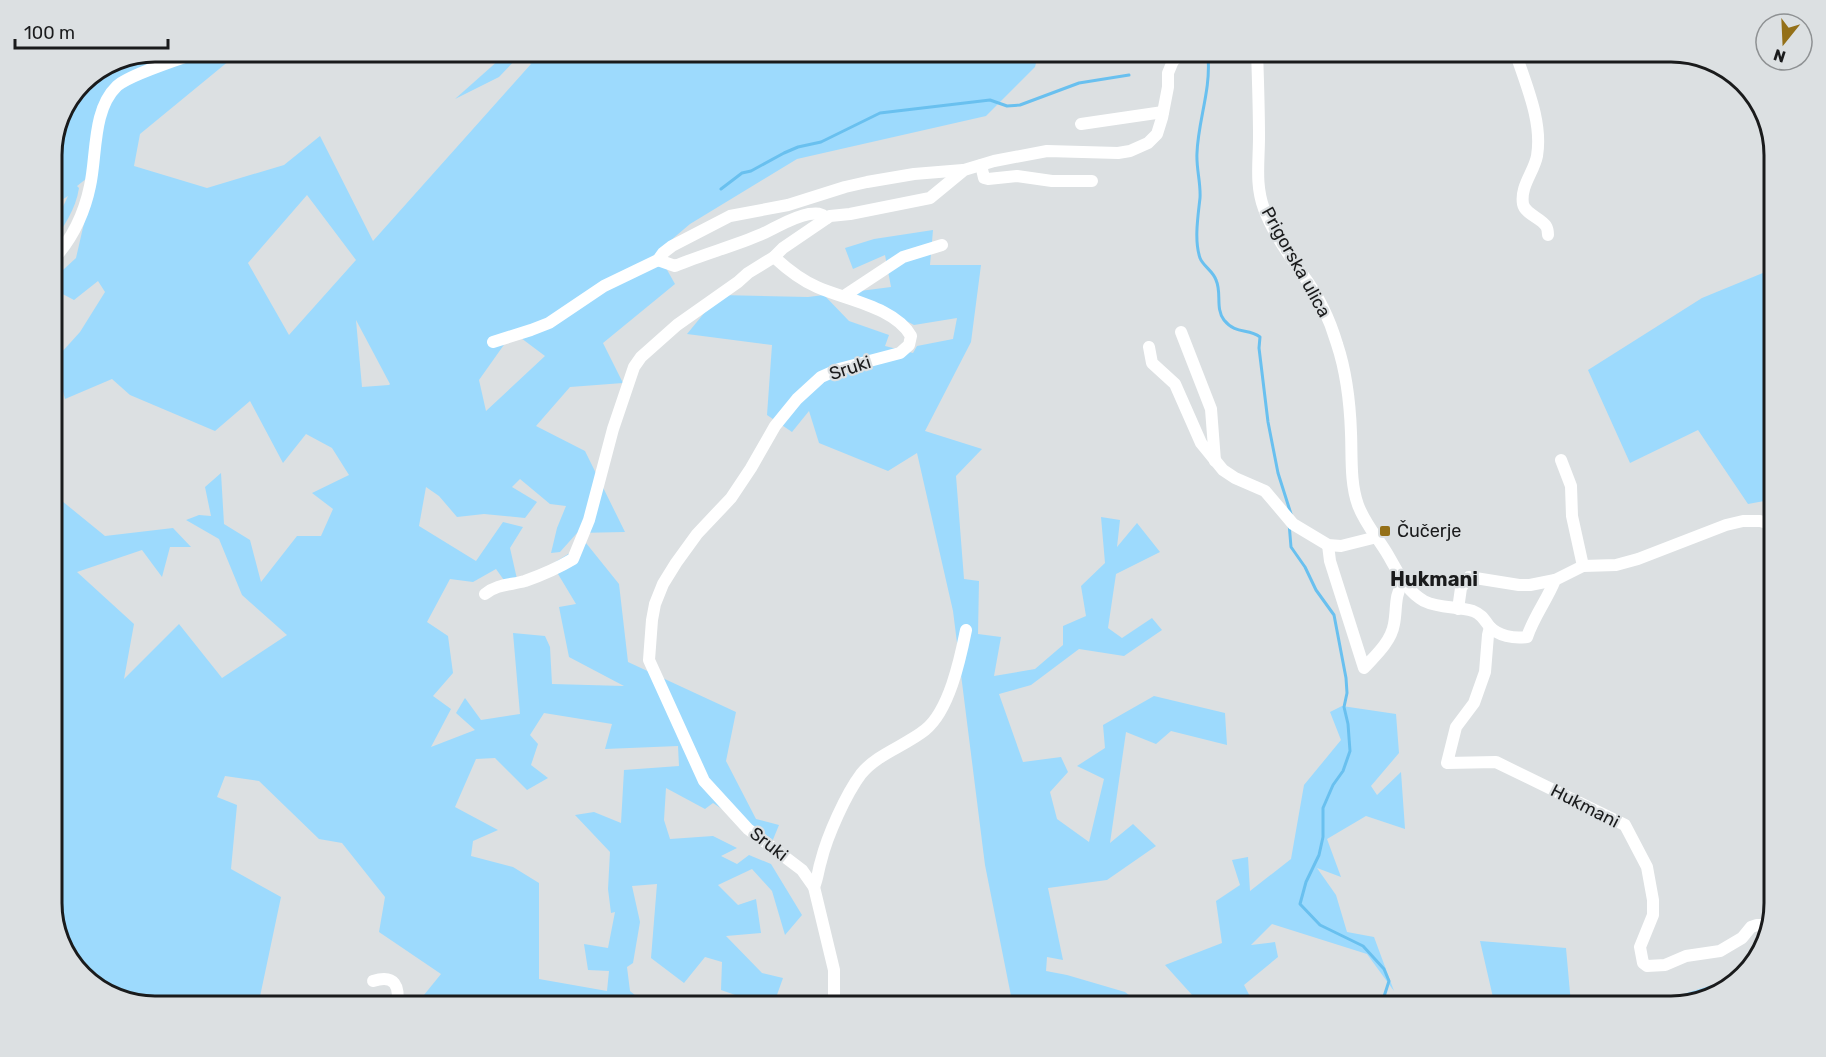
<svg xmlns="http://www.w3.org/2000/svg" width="1826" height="1057" font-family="Rubik,sans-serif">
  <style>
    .green { fill: #9ddafd; fill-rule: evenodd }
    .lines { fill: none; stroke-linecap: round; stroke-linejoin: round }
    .stream { stroke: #69c0ef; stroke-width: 3 }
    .minor { stroke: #fff; stroke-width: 12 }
    .poi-dot { fill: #947018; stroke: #dce0e2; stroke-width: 2 }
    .labels { text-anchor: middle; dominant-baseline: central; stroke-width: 4.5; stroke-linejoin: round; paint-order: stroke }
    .street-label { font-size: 18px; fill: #1a1b1c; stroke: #dce0e2 }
    .poi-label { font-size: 18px; fill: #1a1b1c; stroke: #dce0e2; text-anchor: start }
    .neighbourhood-label { font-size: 20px; font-weight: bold; fill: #1a1b1c; stroke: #dce0e2 }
    .rim { fill: none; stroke: #1a1b1c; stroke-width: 3 }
  </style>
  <rect width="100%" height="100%" fill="#dce0e2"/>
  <g class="green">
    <path d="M155,51H241L140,134L134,166L207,188L284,165L320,136L373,241L531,64L520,55L499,77L455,99L509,51H1039L1035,67L986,116L797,159L690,224L657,252L675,284L603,343L623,383L570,387L536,426L585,451L625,532L577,533L560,552L551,553L557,528L566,506L550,504L520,479L512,487L537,502L525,518L484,514L457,517L439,496L426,487L419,526L476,561L503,522L523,527L510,548L517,579L506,583L496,569L473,582L450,579L427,622L448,636L453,673L433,696L451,709L431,747L475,730L456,713L465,698L481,720L520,714L513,633L545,636L550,647L552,684L624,686L569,657L559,607L576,604L552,564L586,543L619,584L628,662L736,712L726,761L756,819L779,825L772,842L713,803L705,809L666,788L664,820L670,839L713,836L737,848L721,856L737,864L749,855L771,864L802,915L785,935L772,891L752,869L718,885L738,905L756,899L761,933L726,936L762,973L783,978L773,1006H767L721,990L722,962L705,957L684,983L651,958L657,884L632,886L640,922L633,963L627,967L630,991L648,1006H415L441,974L379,932L385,897L342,843L319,839L259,781L225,776L217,797L237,805L231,869L281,897L258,1006H155L103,992L68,960L51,909V492L105,536L173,528L191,547H170L162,577L142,550L77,572L134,624L124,679L179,624L222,678L287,635L242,595L219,539L186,520L199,515L211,516L205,487L221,473L224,524L250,540L261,582L297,536H321L333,509L312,493L349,475L332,448L306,434L283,463L250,401L215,431L130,395L112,379L65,399L59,376L51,386V364L80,332L105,292L98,281L74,300L51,288V281L76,258L96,171L77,186L79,188C76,209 63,228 51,245V225L59,215L68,196L57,203L51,215V148L82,81L115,59ZM307,195L356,260L289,335L248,263ZM356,320L390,384L389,385L362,387ZM513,332L545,356L486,411L479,380ZM544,713L612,724L605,749L678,746L679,766L624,770L621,823L594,812L575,815L610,852L608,889L611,913L615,912L608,948L584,944L588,970L609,971L607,991L539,979V883L513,867L471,856L473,841L498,830L455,807L476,759L495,758L527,790L548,778L531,765L538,744L530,735Z"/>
    <path d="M933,230L930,265H981L971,342L925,431L982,449L956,476L964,579L979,581L978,634L1001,637L994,676L1035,669L1063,645V626L1086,616L1081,586L1105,563L1101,517L1120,520L1117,547L1137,523L1160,552L1116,574L1108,628L1122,638L1152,618L1162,630L1124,656L1079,649L1031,685L999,694L1023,762L1061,757L1068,772L1050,792L1057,819L1089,842L1104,779L1077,766L1105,748L1103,725L1154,696L1225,713L1227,745L1171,731L1156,744L1126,732L1110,843L1133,824L1156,846L1107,880L1048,888L1063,960L1047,957L1046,971L1067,975L1125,992L1143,1006H1013L985,865L953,611L917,453L888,471L819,443L809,411L792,432L767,415L772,345L687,334L719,295L808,297L824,295L849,321L889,335L885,346L913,353L917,346L953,339L957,318L914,325L852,292L891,287L885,255L853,269L845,248L874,239Z"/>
    <path d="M1775,268V499L1748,504L1698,430L1630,463L1588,370L1702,298Z"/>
    <path d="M1342,706L1396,714L1399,753L1371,786L1377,795L1401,772L1405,829L1366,816L1327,839L1341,877L1317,868L1336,895L1347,932L1374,937L1394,991L1367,954L1272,924L1251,945L1275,942L1278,957L1244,985L1255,1006H1202L1165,965L1222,943L1216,901L1240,885L1232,860L1248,857L1250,891L1291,859L1304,785L1341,740L1330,712Z"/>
    <path d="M1480,941L1566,948L1571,1004L1648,1005L1725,981L1724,991L1671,1006H1495Z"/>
  </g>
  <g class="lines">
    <g class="stream">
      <path d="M1208,57C1211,90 1198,121 1197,153C1196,168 1201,183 1200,198C1198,216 1194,241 1200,258C1203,266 1213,271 1216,280C1222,293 1215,308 1224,320C1236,335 1248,328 1260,337L1259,348L1268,422L1278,473L1291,514"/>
      <path d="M721,189L742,173L751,171L784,153L798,147L821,142L880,113L990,100L1007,106L1020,105L1079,83L1129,75"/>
      <path d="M1289,523L1291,547L1305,567L1316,590L1334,615L1346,678L1347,693L1344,707L1348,724L1350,751L1343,771L1333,785L1323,808V837L1319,855L1306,882L1300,904L1320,925L1363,946L1384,969L1389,981L1381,1006"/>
    </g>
    <g class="minor">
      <path d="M1163,51L1175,59"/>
      <path d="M1257,51C1258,80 1259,108 1259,137C1259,162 1255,185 1264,209C1273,233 1288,254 1303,275C1318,295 1330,320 1337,344C1346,371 1350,404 1351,433C1352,456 1350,483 1358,505C1365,524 1378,538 1388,555C1398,572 1406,591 1424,601C1440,609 1457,606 1473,611C1481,614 1484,619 1489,626C1498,636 1514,639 1527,637C1534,616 1547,600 1555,580L1583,566L1616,565L1638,559L1726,525L1743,521H1760L1775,525"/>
      <path d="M1515,51C1525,83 1543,121 1537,156C1534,172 1520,186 1523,204C1525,214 1541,218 1546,226C1548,229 1548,232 1548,235"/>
      <path d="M1081,124L1163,112"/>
      <path d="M981,165L984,178L988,179L1017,176L1052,181H1092"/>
      <path d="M658,260L675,266C704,254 734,246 762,234C778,227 792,217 809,214C817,213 821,213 827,218"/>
      <path d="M51,262C71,241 84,215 90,186C97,155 92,110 117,86C130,74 183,58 202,51"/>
      <path d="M844,296L903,257L942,245"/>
      <path d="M1181,332L1211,409L1215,461"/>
      <path d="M493,342L531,330L549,323L604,286L658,260L663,253L672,246L730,216L788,205L845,187L867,182L914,174L963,170"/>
      <path d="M1149,347L1152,363L1175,384L1201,443L1223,470L1235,478L1265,491L1293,524L1328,545L1341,546L1377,537"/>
      <path d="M1561,460L1571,486L1572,516L1583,566"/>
      <path d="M1328,545L1330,561L1364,668C1375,656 1391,642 1394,624C1397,609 1394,596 1403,582"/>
      <path d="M485,594C497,584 511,585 525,581C542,575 558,568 573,559L589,520L613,429L634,367L641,357L677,325L738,282L748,273L774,257"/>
      <path d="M1458,609L1461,588L1469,577L1519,585H1530L1555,580"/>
      <path d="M1490,627L1488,635L1485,672L1474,703L1456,727L1447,763L1496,762L1625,825L1647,867L1653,900V915L1640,947L1643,963L1647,966L1665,965L1686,956L1720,951L1742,938L1751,927L1757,925H1769"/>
      <path d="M814,887C818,878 818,870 821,861C827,836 846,794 861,774C877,754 905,746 925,730C949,711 960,660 966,630"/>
      <path d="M373,981C395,974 400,986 397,1006"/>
      <path d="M834,1006V970L814,887L802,870L748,829L704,781L649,660L652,620L655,604L663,584L676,563L697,534L731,498L751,468L775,426L797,399L821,377L839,369L900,353L909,345L911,336C895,307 846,300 817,287C801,280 787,269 774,257L783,248L830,216L850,214L930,198L964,170L994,161L1047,151L1118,153L1130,151L1148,143L1157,134L1162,118L1168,87V73L1173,61L1184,51"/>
    </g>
  </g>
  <rect class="poi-dot" x="1379" y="525" width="12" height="12" rx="3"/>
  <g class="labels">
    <g class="street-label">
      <text transform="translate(1296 262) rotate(61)">Prigorska ulica</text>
      <text transform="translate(850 368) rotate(-18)">Sruki</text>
      <text transform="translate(1585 806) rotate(27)">Hukmani</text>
      <text transform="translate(769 844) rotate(38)">Sruki</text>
    </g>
    <g class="poi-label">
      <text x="1397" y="531">Čučerje</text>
    </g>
    <g class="neighbourhood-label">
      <text x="1434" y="579">Hukmani</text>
    </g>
  </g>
  <path d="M0 0H1826V1057H0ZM155 62H1671A93 93 0 0 1 1764 155V903A93 93 0 0 1 1671 996H155A93 93 0 0 1 62 903V155A93 93 0 0 1 155 62Z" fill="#dce0e2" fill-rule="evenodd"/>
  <path class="rim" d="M155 62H1671A93 93 0 0 1 1764 155V903A93 93 0 0 1 1671 996H155A93 93 0 0 1 62 903V155A93 93 0 0 1 155 62Z"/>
  <g transform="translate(1784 42) rotate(198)"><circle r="28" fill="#dce0e2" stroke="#8e9193" stroke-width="1.5"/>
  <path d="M0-4.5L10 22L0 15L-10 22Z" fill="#947018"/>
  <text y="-9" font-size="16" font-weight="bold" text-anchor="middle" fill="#1a1b1c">N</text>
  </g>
  <path d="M15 39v9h153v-9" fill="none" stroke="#1a1b1c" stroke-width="3"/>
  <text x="24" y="39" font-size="18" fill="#1a1b1c" stroke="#dce0e2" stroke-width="4.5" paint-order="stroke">100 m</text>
</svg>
